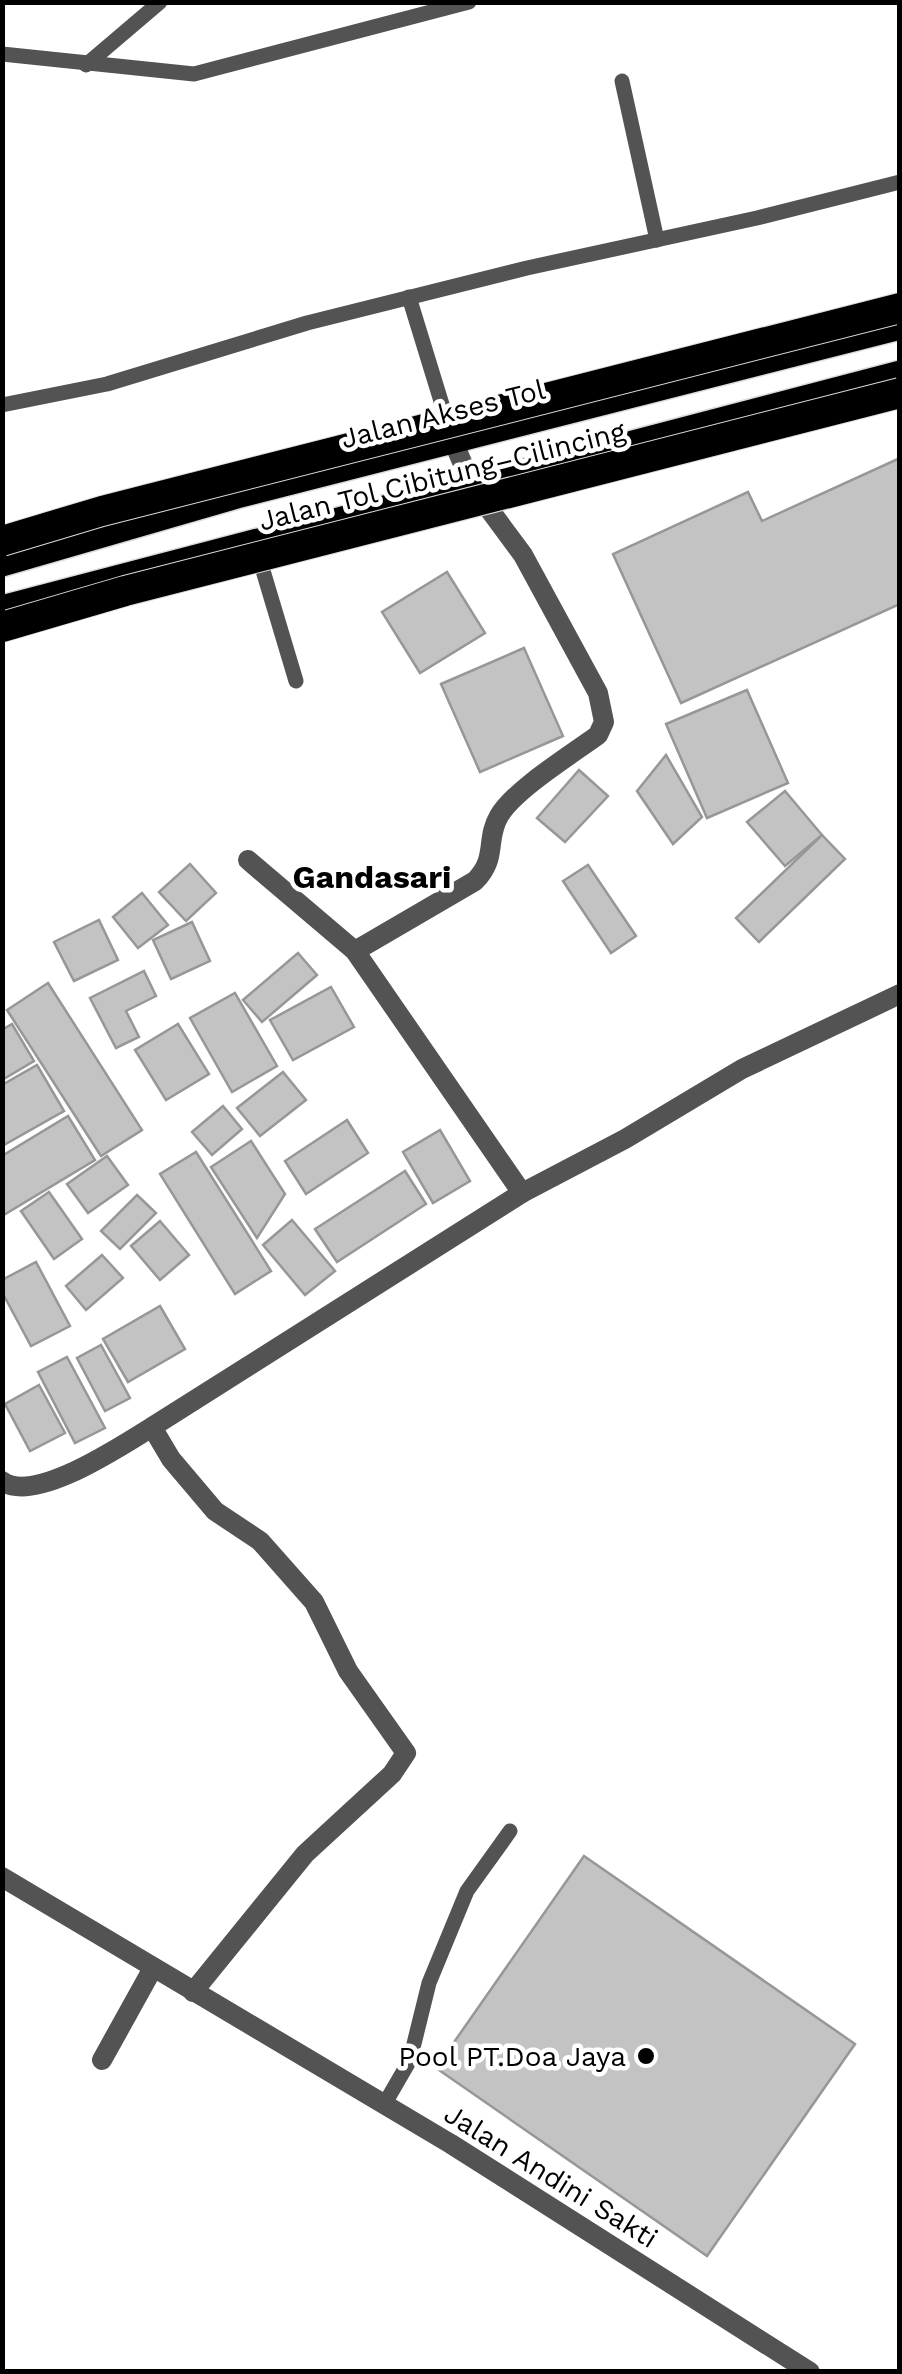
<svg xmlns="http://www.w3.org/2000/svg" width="902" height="2374" font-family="'Work Sans',sans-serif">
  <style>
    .building { fill: #c3c3c3; stroke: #979797; stroke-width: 2.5 }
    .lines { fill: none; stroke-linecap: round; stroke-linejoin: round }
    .primary-casing { stroke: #dbdbdb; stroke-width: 28 }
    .lane { stroke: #535353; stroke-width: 15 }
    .street { stroke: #535353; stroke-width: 20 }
    .primary { stroke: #000; stroke-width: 25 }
    .highway-bridge-casing { stroke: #dbdbdb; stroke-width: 32; stroke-linecap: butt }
    .highway-bridge { stroke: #000; stroke-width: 30 }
    .poi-dot { fill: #000; stroke: #fff; stroke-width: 4 }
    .labels { text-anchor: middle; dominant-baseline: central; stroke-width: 9; stroke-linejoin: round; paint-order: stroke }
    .street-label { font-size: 28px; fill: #000; stroke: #fff }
    .poi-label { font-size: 28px; fill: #000; stroke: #fff; text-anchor: end }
    .quarter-label { font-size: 32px; font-weight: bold; fill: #000; stroke: #fff }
  </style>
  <rect width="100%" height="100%" fill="#fff"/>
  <g class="building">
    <path d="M900,458V604L681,703L613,554L748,492L762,521Z"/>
    <path d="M447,572L485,633L420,673L382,612Z"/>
    <path d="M524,648L563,736L480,772L441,684Z"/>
    <path d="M747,690L788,783L707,818L666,724Z"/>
    <path d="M666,755L702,817L673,844L637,791Z"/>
    <path d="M579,770L608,796L565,842L537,818Z"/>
    <path d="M785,791L822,835L785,866L747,822Z"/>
    <path d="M822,835L845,859L759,942L736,918Z"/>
    <path d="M190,864L216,893L186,921L159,892Z"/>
    <path d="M588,865L636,936L611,953L563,881Z"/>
    <path d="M142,893L168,925L138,948L113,917Z"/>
    <path d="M99,920L118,960L74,981L54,942Z"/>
    <path d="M192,922L210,961L171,979L153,940Z"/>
    <path d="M298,953L317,975L262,1022L243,1000Z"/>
    <path d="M144,971L156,996L126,1011L139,1037L116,1048L90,998Z"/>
    <path d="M48,983L142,1130L101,1156L7,1010Z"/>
    <path d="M331,987L354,1027L293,1060L270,1020Z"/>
    <path d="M235,993L277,1066L232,1092L190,1018Z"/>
    <path d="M12,1024L34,1061L2,1080V1030Z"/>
    <path d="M178,1024L209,1074L166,1100L135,1050Z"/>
    <path d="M37,1065L64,1111L2,1146V1085Z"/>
    <path d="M283,1072L306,1100L260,1136L237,1108Z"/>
    <path d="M223,1106L242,1129L212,1155L192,1132Z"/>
    <path d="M68,1116L95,1160L2,1216V1156Z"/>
    <path d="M347,1120L368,1153L306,1194L285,1161Z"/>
    <path d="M440,1130L470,1181L433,1203L403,1152Z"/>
    <path d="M251,1141L285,1194L257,1238L211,1167Z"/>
    <path d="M196,1152L271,1271L235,1294L160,1174Z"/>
    <path d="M107,1156L128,1185L88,1213L67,1184Z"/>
    <path d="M405,1171L426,1204L337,1262L315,1229Z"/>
    <path d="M49,1192L82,1239L54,1259L21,1211Z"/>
    <path d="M137,1195L156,1213L120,1249L101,1231Z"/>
    <path d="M292,1220L335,1271L305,1295L263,1245Z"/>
    <path d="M160,1221L189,1255L160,1280L131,1246Z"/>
    <path d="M102,1255L123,1278L86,1310L66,1286Z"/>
    <path d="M36,1262L70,1326L31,1346L2,1292V1280Z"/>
    <path d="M160,1306L185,1349L128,1382L103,1339Z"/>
    <path d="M101,1345L130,1398L105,1411L77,1358Z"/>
    <path d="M67,1357L105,1428L75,1443L38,1372Z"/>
    <path d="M39,1385L65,1433L30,1451L5,1404Z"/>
    <path d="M584,1856L855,2044L707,2256L436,2068Z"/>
  </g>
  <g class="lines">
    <g class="primary-casing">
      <g id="primary">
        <path d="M2,564L237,496L900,327"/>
        <path d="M2,608L900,373"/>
      </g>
    </g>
    <g class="lane">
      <path d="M2,54L194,74L469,2"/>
      <path d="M86,65L160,2"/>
      <path d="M622,81L657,240"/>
      <path d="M409,297L448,424"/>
      <path d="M2,405L107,384L307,323L527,268L757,218L900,182"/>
      <path d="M258,554L296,681"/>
      <path d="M384,2105L410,2060L429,1983L467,1891L510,1831"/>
    </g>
    <g class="street">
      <path d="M248,860L355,951L522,1193"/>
      <path d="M355,951L475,881C498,858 485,840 499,816C514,790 572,754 598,735L604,722L598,693L523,555L472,486L454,443"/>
      <path d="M152,1427L171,1459L215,1511L260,1541L314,1602L348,1671L406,1753L392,1774L305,1854L193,1992"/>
      <path d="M2,1481C34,1505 122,1445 152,1427L522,1193L625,1139L742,1069L900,994"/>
      <path d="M2,1877L451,2144L810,2372"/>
      <path d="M102,2060L153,1968"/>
    </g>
    <use href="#primary" class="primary"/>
    <g class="highway-bridge-casing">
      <g id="highway-bridge">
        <path d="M2,541L102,511L900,308"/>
        <path d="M2,627L125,591L900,393"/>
      </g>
    </g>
    <use href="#highway-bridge" class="highway-bridge"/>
  </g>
  <circle class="poi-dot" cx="646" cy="2056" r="10"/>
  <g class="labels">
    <g class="street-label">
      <text transform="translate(443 414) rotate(-14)">Jalan Akses Tol</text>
      <text transform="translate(442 476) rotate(-14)">Jalan Tol Cibitung–Cilincing</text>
      <text transform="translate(551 2176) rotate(32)">Jalan Andini Sakti</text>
    </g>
    <g class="poi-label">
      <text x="626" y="2056">Pool PT.Doa Jaya</text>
    </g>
    <g class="quarter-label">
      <text x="372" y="877">Gandasari</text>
    </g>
  </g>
  <rect width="902" height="2374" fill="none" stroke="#000000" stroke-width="10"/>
</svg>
